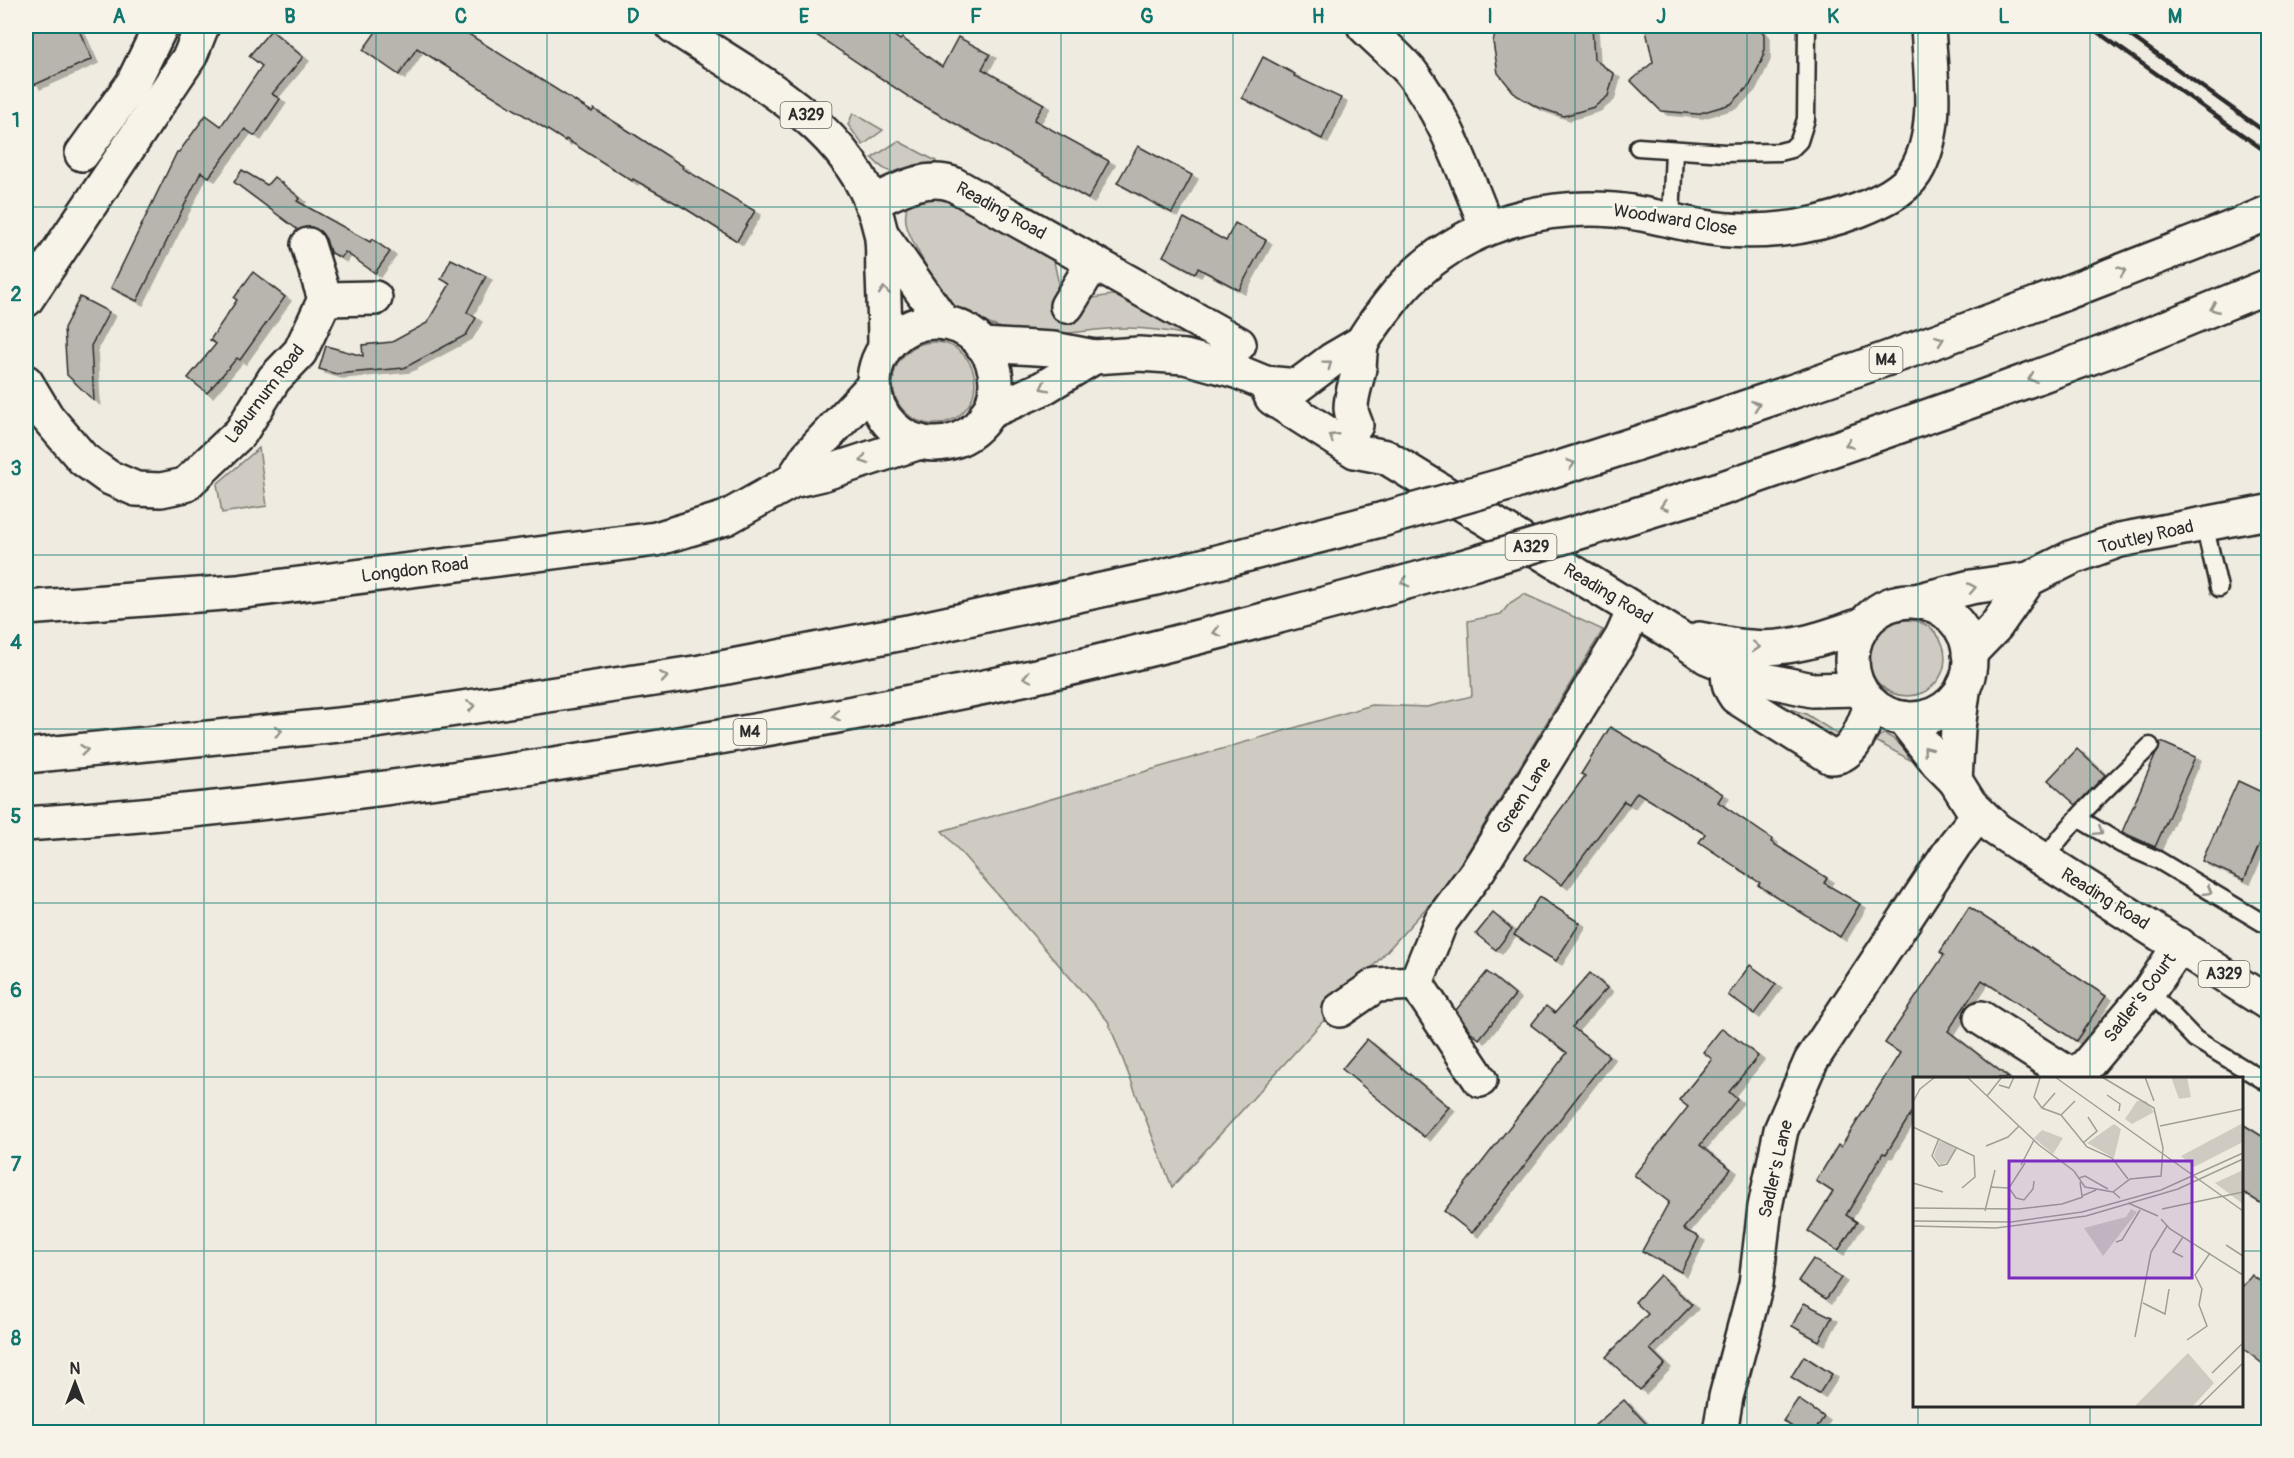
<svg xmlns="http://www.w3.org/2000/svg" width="2294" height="1458" font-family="Pangolin,sans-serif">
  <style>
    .green { fill: #cfcbc2; stroke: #7d7b76; stroke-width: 1.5 }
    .building { fill: #b8b5ae; stroke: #2b2b2b; stroke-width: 1.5; filter: url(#shadow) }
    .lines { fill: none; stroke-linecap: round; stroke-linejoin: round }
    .lane-casing { stroke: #2b2b2b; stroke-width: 21 }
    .street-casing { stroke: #2b2b2b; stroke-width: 38 }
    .secondary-casing { stroke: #2b2b2b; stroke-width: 38 }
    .primary-casing { stroke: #2b2b2b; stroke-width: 38 }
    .highway-casing { stroke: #2b2b2b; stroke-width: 38 }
    .lane { stroke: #f7f3e8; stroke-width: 16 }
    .street { stroke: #f7f3e8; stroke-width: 33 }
    .secondary { stroke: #f7f3e8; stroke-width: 33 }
    .primary { stroke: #f7f3e8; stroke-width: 33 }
    .highway { stroke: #f7f3e8; stroke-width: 33 }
    .rail { stroke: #2b2b2b; stroke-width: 4.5 }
    .highway-bridge-casing { stroke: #2b2b2b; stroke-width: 38; stroke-linecap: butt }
    .highway-bridge { stroke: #f7f3e8; stroke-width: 33 }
    .oneway { stroke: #918f8a }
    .grid { fill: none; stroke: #0f766e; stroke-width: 1.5; stroke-opacity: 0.55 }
    .labels { text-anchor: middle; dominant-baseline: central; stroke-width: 5; stroke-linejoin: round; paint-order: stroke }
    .shield { fill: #f7f3e8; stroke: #686764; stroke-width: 1.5 }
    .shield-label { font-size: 16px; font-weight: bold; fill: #2b2b2b }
    .street-label { font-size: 18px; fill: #2b2b2b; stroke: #f7f3e8 }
    .inset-road { fill: none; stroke: #a19e98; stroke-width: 1.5 }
    .view { fill: #7b2cbf; fill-opacity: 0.15; stroke: #7b2cbf; stroke-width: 3 }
    .inset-edge { fill: none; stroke: #2b2b2b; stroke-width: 3 }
    .neatline { fill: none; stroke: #0f766e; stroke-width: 2 }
    .grid-label { font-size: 20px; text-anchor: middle; font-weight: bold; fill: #0f766e }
  </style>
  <defs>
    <filter id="shadow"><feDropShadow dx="6" dy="4" stdDeviation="0" flood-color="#0004"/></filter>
  </defs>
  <rect width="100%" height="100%" fill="#efebe0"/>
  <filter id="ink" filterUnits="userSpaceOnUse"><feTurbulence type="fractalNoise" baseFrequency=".0167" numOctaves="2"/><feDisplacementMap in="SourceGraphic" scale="12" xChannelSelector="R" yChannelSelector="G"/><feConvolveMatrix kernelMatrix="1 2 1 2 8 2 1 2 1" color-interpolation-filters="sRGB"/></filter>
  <g filter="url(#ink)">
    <g class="green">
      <path d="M853,113L883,130L863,145L848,125Z"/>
      <path d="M898,141L936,161L935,168C909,173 891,181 872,158Z"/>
      <path d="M943,189L1040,248L1054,262L1058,280V293L1087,299L1118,294L1230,336L1256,349L1255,355C1213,340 1170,328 1125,328C1099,328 1074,334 1048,335C1017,335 973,323 950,301C937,288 929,271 920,255C910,236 900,221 909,200Z"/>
      <circle cx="934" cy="383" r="41"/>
      <path d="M259,448L267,506L222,513L217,484Z"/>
      <path d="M1524,594L1603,630L1448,884L1172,1187L1108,1021L942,831L1372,705L1427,707L1472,696L1468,621L1501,614L1510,603Z"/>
      <circle cx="1907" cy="658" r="38"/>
      <path d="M1759,699L1806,714L1841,736L1836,740H1827Z"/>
      <path d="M1883,734C1893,736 1907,750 1910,760L1874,740Z"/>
    </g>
    <g class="building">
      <path d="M45,26H77L92,59L34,85L26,65V34Z"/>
      <path d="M380,26H456L592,112L594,109L629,131L683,166L682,168L755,211L737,241L683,207L633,179L632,181L566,139L565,141L417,48L399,75L363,50Z"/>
      <path d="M803,26H880L900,40L902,38L942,67L958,37L990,54L982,69L1044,104L1034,120L1109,161L1088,199L912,99Z"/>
      <path d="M1497,26H1592L1594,59L1614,74L1608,96L1594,107L1564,116L1537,107L1516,95L1498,73L1493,42Z"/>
      <path d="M1645,26H1758L1764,34V56L1750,85L1731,104L1697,114L1661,111L1631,81L1653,62Z"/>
      <path d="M271,30L303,57L272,94L280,99L255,136L245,129L209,177L201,172L137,301L111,288L177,152H179L206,115L221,126L262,66L249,56Z"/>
      <path d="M1263,57L1295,74L1294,76L1341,98L1322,139L1242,98Z"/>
      <path d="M1138,146L1192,175L1172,213L1117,183Z"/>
      <path d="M242,170L267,185L274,177L300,198L297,201L370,242L372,239L390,252L375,273L345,252L341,258L330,252L326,239L320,231L311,227L298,230L234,182Z"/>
      <path d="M1184,218L1226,241L1235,223L1266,240L1239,290L1198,268L1195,273L1163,256Z"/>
      <path d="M451,259L486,276L467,312L476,318L466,335L404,368L336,374L319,369L326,346L363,356L362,345L392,342L427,323L450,284L441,279Z"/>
      <path d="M253,272L285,297L240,360L237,358L207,393L188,378L216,344L210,340L237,300L234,298Z"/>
      <path d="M80,297L109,312L91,346L94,401L67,375L64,328Z"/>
      <path d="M1610,727L1723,794L1718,802L1772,839L1771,842L1827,878L1824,883L1860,904L1840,937L1758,885L1760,883L1699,842L1705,834L1637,792L1629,804L1624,801L1562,885L1525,858L1585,776L1581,774Z"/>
      <path d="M2161,742L2195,757L2155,847L2122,832Z"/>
      <path d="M2077,749L2105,775L2076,805L2048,780Z"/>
      <path d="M2238,781L2268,795V825L2244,880L2202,861Z"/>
      <path d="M1539,897L1580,923L1556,961L1514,935Z"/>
      <path d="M1969,907L2106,996L2076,1041L1982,980L1948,1031L2009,1078H1914V1109L1886,1154L1883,1153L1846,1215L1857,1222L1838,1251L1808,1231L1833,1192L1816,1181L1838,1145L1841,1147L1900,1053L1885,1043L1944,955L1940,952Z"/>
      <path d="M1493,913L1512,929L1496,950L1476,934Z"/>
      <path d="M1750,965L1776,984L1754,1014L1728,995Z"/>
      <path d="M1487,972L1515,995L1479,1039L1470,1031L1456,1010Z"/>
      <path d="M1590,973L1607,988L1572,1027L1609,1056L1472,1233L1444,1211L1567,1053L1531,1025L1546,1006L1555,1013Z"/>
      <path d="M1722,1028L1758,1056L1729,1092L1737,1099L1700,1145L1731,1169L1683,1229L1699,1237L1681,1272L1642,1251L1669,1202L1634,1175L1688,1107L1679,1100L1712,1059L1703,1052Z"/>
      <path d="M1367,1039L1449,1107L1424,1137L1342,1069Z"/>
      <path d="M2241,1123L2268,1140V1208L2241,1191Z"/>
      <path d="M1813,1259L1841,1278L1826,1299L1798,1281Z"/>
      <path d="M1660,1275L1692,1305L1650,1349L1665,1364L1640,1390L1606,1357L1648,1314L1635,1302Z"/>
      <path d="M2252,1275L2268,1288V1368L2241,1347V1288Z"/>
      <path d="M1804,1303L1832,1317L1819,1341L1792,1326Z"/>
      <path d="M1804,1356L1832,1374L1819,1394L1791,1377Z"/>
      <path d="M1798,1399L1824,1417L1814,1432H1800L1783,1421Z"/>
      <path d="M1624,1400L1654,1432H1587Z"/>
    </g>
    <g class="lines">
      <g class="lane-casing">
        <g id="lane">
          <path d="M1638,147L1725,153L1779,152L1791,149L1799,141L1806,119L1807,26"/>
          <path d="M1671,220L1674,151"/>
          <path d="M2204,524L2219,588"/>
          <path d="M2078,818L2121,844L2158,860L2268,926"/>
          <path d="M2044,860C2073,817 2113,783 2150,746"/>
          <path d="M2149,991L2195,1039L2268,1083"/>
        </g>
      </g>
      <g class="street-casing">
        <g id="street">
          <path d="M1364,26C1379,41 1396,55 1410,71C1446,116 1465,175 1487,227"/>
          <path d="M82,154L133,83L161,26"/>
          <path d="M871,203C897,191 925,174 953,184L1239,344"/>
          <path d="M325,299L375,298"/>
          <path d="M26,300L190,56L202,26"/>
          <path d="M1067,306L1093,263"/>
          <path d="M26,382L47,417L83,459L108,477L136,489L161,490L185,485L241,432L274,379L300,352L325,299L308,245"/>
          <path d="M1730,666C1727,679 1728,686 1736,697L1831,757C1856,757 1863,723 1872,704"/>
          <path d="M1416,983L1441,921L1479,869L1622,637L1634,610"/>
          <path d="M1416,983L1480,1080"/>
          <path d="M1340,1010L1376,985L1416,983"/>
          <path d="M1981,1018L2075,1078"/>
          <path d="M2076,1078L2149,991L2180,945"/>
          <path d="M1720,1432L1726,1397L1756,1284L1765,1207L1781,1130L1811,1061L1955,844L1979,814"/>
        </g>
      </g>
      <g class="secondary-casing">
        <g id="secondary">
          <path d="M1296,387L1332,360L1361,343"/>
          <path d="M1356,425C1354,420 1351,413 1351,408C1351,394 1357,381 1359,368C1360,359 1359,349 1363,341C1370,328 1380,316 1389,304C1441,234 1528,203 1614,210C1642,212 1670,221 1698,226C1752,236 1808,230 1859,210C1879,202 1903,192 1915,173C1941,131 1930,72 1928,26"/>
          <path d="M792,481L808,456L874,385"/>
          <path d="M1916,601L1971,587L2029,579L2073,557L2120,540L2268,512"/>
          <path d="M26,608L237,592L656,539L726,518L792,481L822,474L920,442"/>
          <path d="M1969,654L1996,626L2029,579"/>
        </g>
      </g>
      <g class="primary-casing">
        <g id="primary">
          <path d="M673,26C755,81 858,127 881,233C884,246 882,261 883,274C884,299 885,323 885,348"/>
          <path d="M882,235L944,323"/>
          <circle cx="935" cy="383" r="61"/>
          <path d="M982,345L1053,349L1094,357L1139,354L1185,357L1236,371L1265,383L1287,385"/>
          <path d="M1265,383L1272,398L1355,451L1386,457L1677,636L1707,657L1761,679L1812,690L1859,689"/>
          <path d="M987,413L1043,388L1094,357"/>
          <circle cx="1911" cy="660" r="59"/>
          <path d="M1699,639C1716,642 1733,646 1750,647C1790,651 1827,637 1864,624"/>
          <path d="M1903,718L1938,763L1955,780L1970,804L1997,830L2268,1003"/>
          <path d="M1955,780L1958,728L1964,685"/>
        </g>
      </g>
      <g class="highway-casing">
        <g id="highway">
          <path d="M1515,482C1713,420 1910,354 2104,278C2159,256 2214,236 2268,213"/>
          <path d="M1593,528L1720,489L1977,399L2116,348L2268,286"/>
          <path d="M26,756L369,722L701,672L908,632L1152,579L1384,519"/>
          <path d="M26,824C250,809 474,779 696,741C826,719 956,695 1085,665C1211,635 1337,601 1462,567"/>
        </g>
      </g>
      <use href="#lane" class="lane"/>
      <use href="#street" class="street"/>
      <use href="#secondary" class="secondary"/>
      <use href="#primary" class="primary"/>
      <use href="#highway" class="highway"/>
      <g class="rail">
        <path d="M2089,26L2268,153"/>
        <path d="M2117,26L2268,134"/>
      </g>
      <g class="highway-bridge-casing">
        <g id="highway-bridge">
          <path d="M1384,519L1515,482"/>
          <path d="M1462,567L1593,528"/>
        </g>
      </g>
      <use href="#highway-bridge" class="highway-bridge"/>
    </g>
    <defs><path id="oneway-chevron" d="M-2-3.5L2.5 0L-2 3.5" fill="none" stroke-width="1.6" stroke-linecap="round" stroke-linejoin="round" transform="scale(1.5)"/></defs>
    <g class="oneway">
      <use href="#oneway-chevron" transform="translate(2122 271) rotate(-21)"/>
      <use href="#oneway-chevron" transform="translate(884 291) rotate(-94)"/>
      <use href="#oneway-chevron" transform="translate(2214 308) rotate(158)"/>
      <use href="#oneway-chevron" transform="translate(1940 340) rotate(-20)"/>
      <use href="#oneway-chevron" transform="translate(1328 364) rotate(-37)"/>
      <use href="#oneway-chevron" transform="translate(2032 378) rotate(160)"/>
      <use href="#oneway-chevron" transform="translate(1044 387) rotate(153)"/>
      <use href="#oneway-chevron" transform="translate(1756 405) rotate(-19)"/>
      <use href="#oneway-chevron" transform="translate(1333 437) rotate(-147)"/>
      <use href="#oneway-chevron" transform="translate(1849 444) rotate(161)"/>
      <use href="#oneway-chevron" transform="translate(864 460) rotate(161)"/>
      <use href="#oneway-chevron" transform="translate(1571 464) rotate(-17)"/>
      <use href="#oneway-chevron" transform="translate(1664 506) rotate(163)"/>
      <use href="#oneway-chevron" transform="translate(1405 582) rotate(165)"/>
      <use href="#oneway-chevron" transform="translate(1972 588) rotate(-11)"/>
      <use href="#oneway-chevron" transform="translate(1217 632) rotate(166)"/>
      <use href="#oneway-chevron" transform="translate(1756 647) rotate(3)"/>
      <use href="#oneway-chevron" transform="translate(664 677) rotate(-9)"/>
      <use href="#oneway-chevron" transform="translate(1027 677) rotate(168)"/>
      <use href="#oneway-chevron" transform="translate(471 706) rotate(-9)"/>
      <use href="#oneway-chevron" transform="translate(836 716) rotate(169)"/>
      <use href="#oneway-chevron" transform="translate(278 731) rotate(-6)"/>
      <use href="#oneway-chevron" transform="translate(84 750) rotate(-6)"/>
      <use href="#oneway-chevron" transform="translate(1927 750) rotate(-128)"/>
      <use href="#oneway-chevron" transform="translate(2099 831) rotate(32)"/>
      <use href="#oneway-chevron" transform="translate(2208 891) rotate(30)"/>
    </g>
  </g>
  <path class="grid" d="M204,26V1432M376,26V1432M547,26V1432M719,26V1432M890,26V1432M1061,26V1432M1233,26V1432M1404,26V1432M1575,26V1432M1747,26V1432M1918,26V1078M2090,26V1078M26,207H2268M26,381H2268M26,555H2268M26,729H2268M26,903H2268M26,1077H2268M26,1251H1914M2242,1251H2268M1918,1406V1432M2090,1406V1432"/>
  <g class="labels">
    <g class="shield">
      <rect x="780.5" y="102" width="51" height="26" rx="4.5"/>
      <rect x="1869.5" y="347" width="33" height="26" rx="4.5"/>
      <rect x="1505.5" y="534" width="51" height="26" rx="4.5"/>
      <rect x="733.5" y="719" width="33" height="26" rx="4.5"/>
      <rect x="2198.5" y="961" width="51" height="26" rx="4.5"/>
    </g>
    <g class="shield-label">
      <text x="806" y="115">A329</text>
      <text x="1886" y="360">M4</text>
      <text x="1531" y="547">A329</text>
      <text x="750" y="732">M4</text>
      <text x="2224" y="974">A329</text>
    </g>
    <g class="street-label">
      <text transform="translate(1001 211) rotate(29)">Reading Road</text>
      <text transform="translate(1675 220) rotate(9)">Woodward Close</text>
      <text transform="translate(265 394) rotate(-53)">Laburnum Road</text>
      <text transform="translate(2146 537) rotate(-13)">Toutley Road</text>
      <text transform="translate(415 570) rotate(-7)">Longdon Road</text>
      <text transform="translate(1608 594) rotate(31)">Reading Road</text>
      <text transform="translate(1524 796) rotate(-58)">Green Lane</text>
      <text transform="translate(2105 899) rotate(32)">Reading Road</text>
      <text transform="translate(2140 998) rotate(-53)">Sadler's Court</text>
      <text transform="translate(1776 1169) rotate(-77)">Sadler's Lane</text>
    </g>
  </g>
  <g transform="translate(1913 1077)">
    <rect width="330" height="330" fill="#efebe0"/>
    <path d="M258,0H274L278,20L266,22ZM224,24H233L241,35L219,47L212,42ZM330,46V65L281,90L268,79ZM201,47L208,52L201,81L174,66ZM129,53L150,61L140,77L121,61ZM26,64L41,69L42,73L34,85L27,88L21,79ZM330,93V127L302,106ZM218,132L224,135L190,179L171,151L213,140ZM275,276L301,306L279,330H221Z" fill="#cfcbc2"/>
    <path class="inset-road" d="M54,0L126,68L161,94L172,110L200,115L207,121M142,0L330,134M189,0L241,31L250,71L248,99L217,102L200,115M232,0L241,24M127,1L121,20L129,31L148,38L174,70L199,81L215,102M86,8L96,11L101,0M194,18L207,27L206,34M74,19L89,0M0,25L7,12L22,0M129,31L142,16M148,38L162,24M247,49L330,32M0,50L61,79L62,100L49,111M26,61L19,79L26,89L34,87L44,70M170,66L184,54L175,40M73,69L95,60L106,49M108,88L121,63M166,101L172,99L195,112M167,105L169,119L183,113M0,106L30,115M77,110L96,111L112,86M96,111L103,121L111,123L120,112L121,104M215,126L245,139M0,131L105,132L149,127L170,120M249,132L330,115M72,134L82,93M248,142L257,152L330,198M0,144L98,145L169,135L248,113L330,76M0,149L83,151L173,139L265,112L330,82M203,165L209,163L227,133M313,168L330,179M270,180L260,175L270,160M230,226L252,237L256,212M222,260L238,175L254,149M274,263L294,249L286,228L289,212L282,198L297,176M299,296L330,266M285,330L330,286"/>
    <path class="view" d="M96,84H279V201H96Z"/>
    <rect width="330" height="330" class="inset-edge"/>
  </g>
  <rect width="2294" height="1458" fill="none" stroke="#f7f3e8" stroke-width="66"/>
  <g transform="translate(75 1383)" stroke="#f7f3e8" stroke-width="4.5" paint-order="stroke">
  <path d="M0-4.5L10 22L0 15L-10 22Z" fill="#2b2b2b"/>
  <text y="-9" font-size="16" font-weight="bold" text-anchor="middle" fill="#2b2b2b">N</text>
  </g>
  <rect x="33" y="33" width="2228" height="1392" class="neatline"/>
  <g class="grid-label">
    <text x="119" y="23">A</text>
    <text x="290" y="23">B</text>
    <text x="461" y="23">C</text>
    <text x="633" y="23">D</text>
    <text x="804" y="23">E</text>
    <text x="976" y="23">F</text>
    <text x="1147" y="23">G</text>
    <text x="1318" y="23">H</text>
    <text x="1490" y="23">I</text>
    <text x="1661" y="23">J</text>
    <text x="1833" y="23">K</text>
    <text x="2004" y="23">L</text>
    <text x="2175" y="23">M</text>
    <text x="16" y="127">1</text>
    <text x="16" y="301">2</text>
    <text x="16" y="475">3</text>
    <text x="16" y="649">4</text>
    <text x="16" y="823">5</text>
    <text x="16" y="997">6</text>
    <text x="16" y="1171">7</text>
    <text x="16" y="1345">8</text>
  </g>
</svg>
